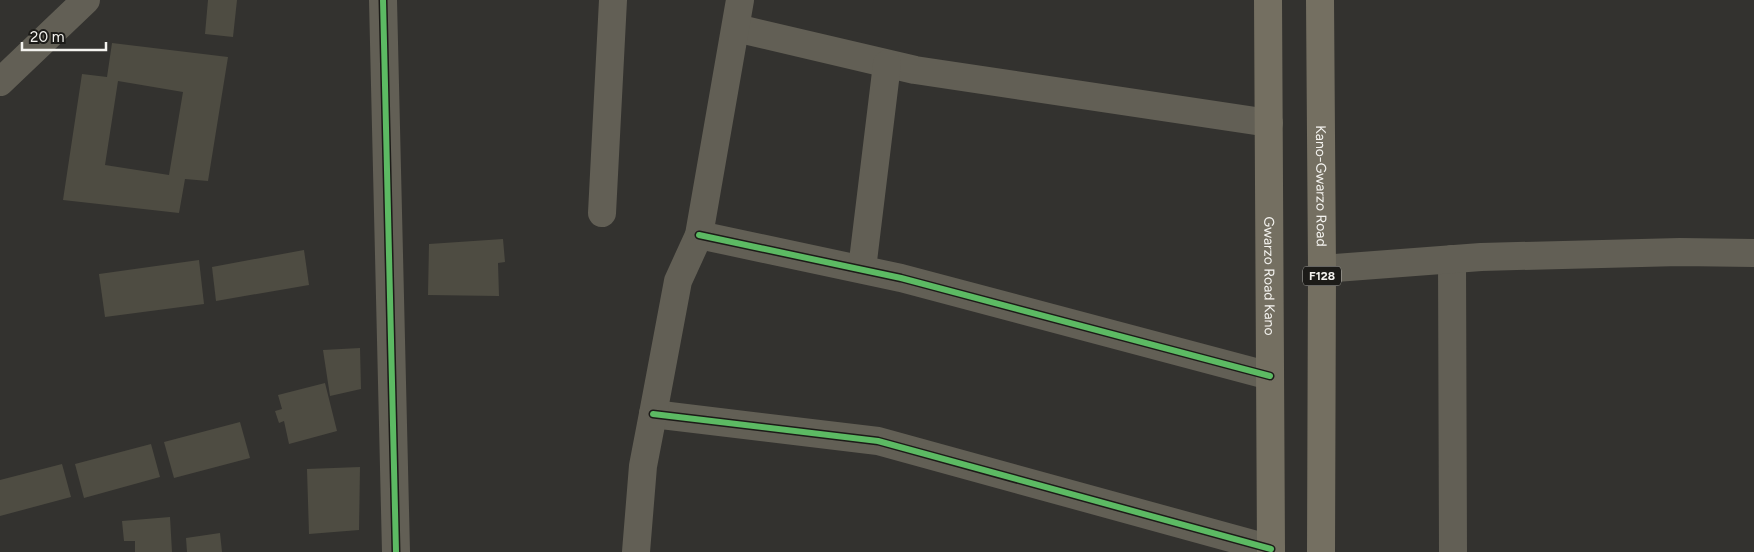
<svg xmlns="http://www.w3.org/2000/svg" width="1754" height="552" font-family="Figtree,sans-serif">
  <style>
    .building { fill: #4e4c42; fill-rule: evenodd }
    .lines { fill: none; stroke-linecap: round; stroke-linejoin: round }
    .minor { stroke: #625f55; stroke-width: 28 }
    .major { stroke: #746f61; stroke-width: 28 }
    .cycleway-casing { stroke: #1c1b18; stroke-width: 9 }
    .cycleway { stroke: #5cba63; stroke-width: 6 }
    .labels { text-anchor: middle; dominant-baseline: central; stroke-width: 4; stroke-linejoin: round; paint-order: stroke }
    .shield { fill: #1c1b18; stroke: #b3b2ae; stroke-width: 1 }
    .shield-label { font-size: 12px; font-weight: bold; fill: #f4f3ef }
    .street-label { font-size: 14px; fill: #f4f3ef; stroke: #1c1b18 }
  </style>
  <rect width="100%" height="100%" fill="#33322f"/>
  <g class="building">
    <path d="M208,0H237L233,37L205,34Z"/>
    <path d="M112,43L228,57L208,181L185,179L179,213L63,200L82,74L107,77ZM118,81L183,92L169,175L105,165Z"/>
    <path d="M503,239L505,262L498,263L499,296L428,295L429,244Z"/>
    <path d="M304,250L309,285L216,301L212,267Z"/>
    <path d="M199,260L204,304L105,317L99,274Z"/>
    <path d="M360,348L361,389L330,396L323,350Z"/>
    <path d="M325,383L337,431L289,444L284,421L279,423L275,411L282,409L278,395Z"/>
    <path d="M240,422L250,458L174,478L164,442Z"/>
    <path d="M151,444L160,477L84,498L75,464Z"/>
    <path d="M62,464L71,497L0,516V480Z"/>
    <path d="M360,467L359,530L309,534L307,469Z"/>
    <path d="M170,517L172,552H135V541H124L122,521Z"/>
    <path d="M220,533L222,552H187L186,538Z"/>
  </g>
  <g class="lines">
    <g class="minor">
      <path d="M383,0L396,552"/>
      <path d="M736,28L915,70L1269,123"/>
      <path d="M0,82L86,0"/>
      <path d="M602,213L613,0"/>
      <path d="M699,235L901,278L1270,376"/>
      <path d="M1452,259L1453,552"/>
      <path d="M862,269L887,64"/>
      <path d="M1322,269L1481,257L1680,252L1754,253"/>
      <path d="M653,414L878,441L1271,549"/>
      <path d="M636,552L643,466L653,414L678,281L699,235L740,0"/>
    </g>
    <g class="major">
      <path id="s1" d="M1268,0L1271,552"/>
      <path id="s2" d="M1320,0L1322,269L1321,552"/>
    </g>
    <g class="cycleway-casing">
      <g id="cycleway">
        <path d="M383,0L396,552"/>
        <path d="M699,235L901,278L1270,376"/>
        <path d="M653,414L878,441L1271,549"/>
      </g>
    </g>
    <use href="#cycleway" class="cycleway"/>
  </g>
  <g class="labels">
    <rect class="shield" x="1303" y="266.5" width="38" height="19" rx="4"/>
    <g class="shield-label">
      <text x="1322" y="276">F128</text>
    </g>
    <g class="street-label">
      <text stroke="none"><textPath href="#s2" startOffset="186">Kano-Gwarzo Road</textPath></text>
      <text stroke="none"><textPath href="#s1" startOffset="276">Gwarzo Road Kano</textPath></text>
    </g>
  </g>
  <path d="M22 42v8h84v-8" fill="none" stroke="#f4f3ef" stroke-width="2.5"/>
  <text x="30" y="42" font-size="15" fill="#f4f3ef" stroke="#1c1b18" stroke-width="4" paint-order="stroke">20 m</text>
</svg>
